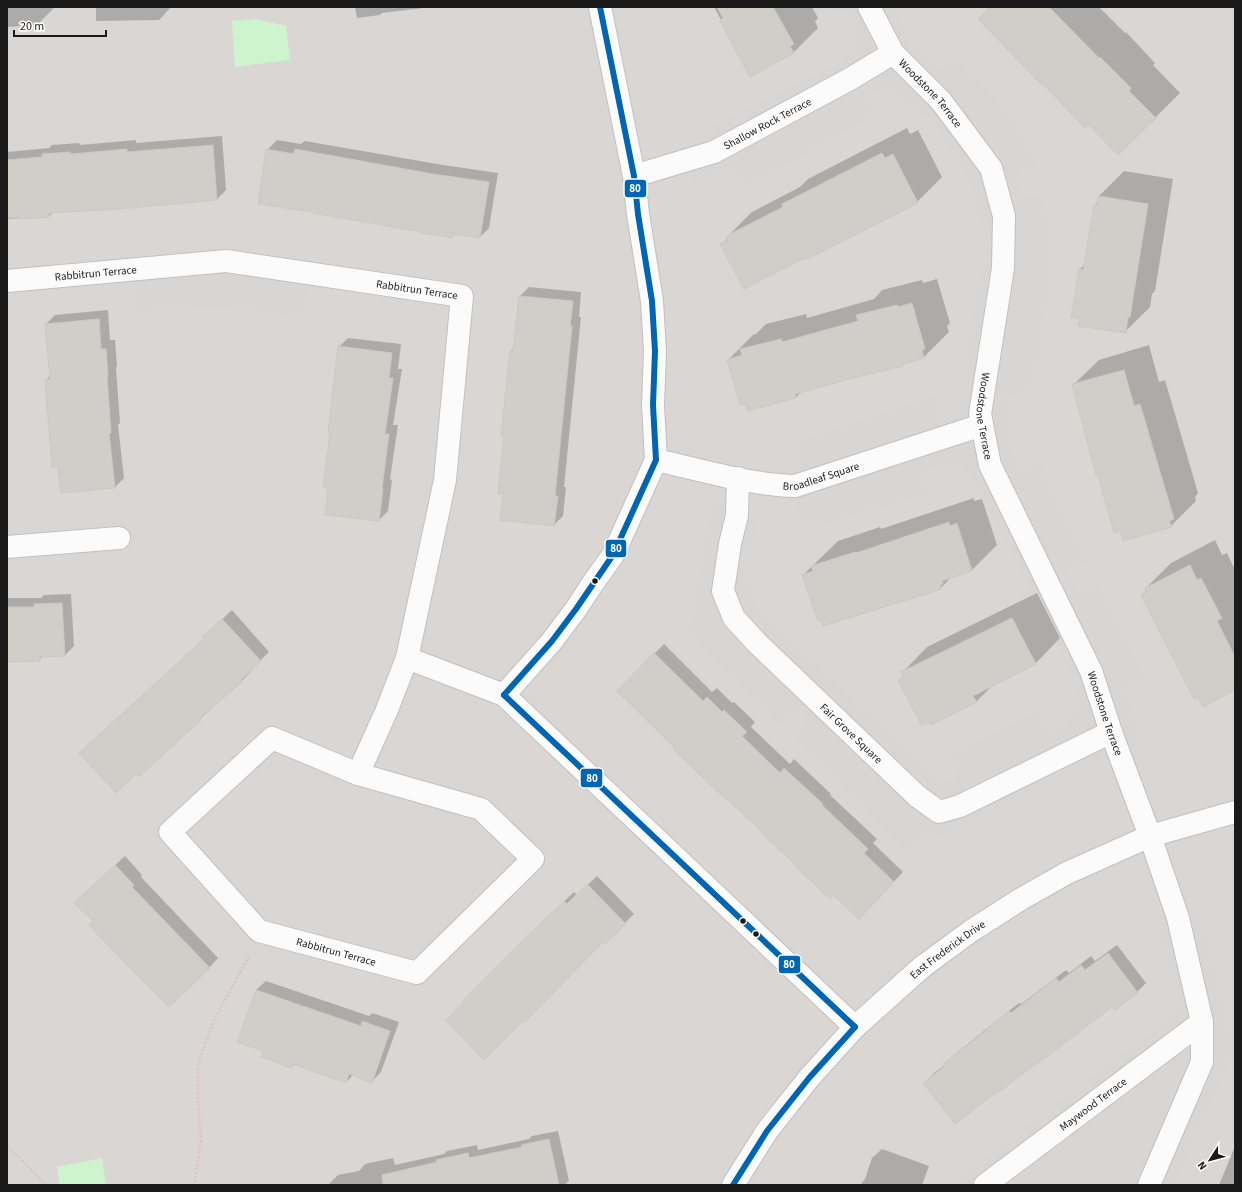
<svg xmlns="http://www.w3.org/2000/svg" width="1242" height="1192" font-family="'Source Sans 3',sans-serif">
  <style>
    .residential { fill: #d9d6d4 }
    .park { fill: #cdf4cc }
    .parking { fill: #d8d6d4 }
    .shadow { fill: #0003 }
    .building { fill: #d1cdc9; stroke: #cdc8c3 }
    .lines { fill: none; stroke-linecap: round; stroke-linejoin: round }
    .minor-casing { stroke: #c2c0be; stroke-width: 24 }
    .tertiary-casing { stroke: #c2c0be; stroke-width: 24 }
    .path { stroke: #d6c6c3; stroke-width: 2.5; stroke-dasharray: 2 2; stroke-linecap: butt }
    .minor { stroke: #fcfbfb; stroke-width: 22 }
    .tertiary { stroke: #fcfbfb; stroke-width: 22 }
    .bus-1-casing { stroke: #fff; stroke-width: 9 }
    .bus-1 { stroke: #0066b3; stroke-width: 6 }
    .bus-dot { fill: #1a1a1a; stroke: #fff; stroke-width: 1.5 }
    .labels { text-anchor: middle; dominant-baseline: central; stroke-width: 4; stroke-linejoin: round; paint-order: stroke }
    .street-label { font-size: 11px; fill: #1a1a1a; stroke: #fff }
    .line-badge { stroke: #fff; stroke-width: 1.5 }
    .badge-label { font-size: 11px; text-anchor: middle; font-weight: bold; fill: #fff }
  </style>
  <rect width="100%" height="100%" fill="#eae7e2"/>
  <rect class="residential" x="7" y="7" width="1228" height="1178"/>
  <g class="park">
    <path d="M255,19L286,26L290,60L235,67L232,21Z"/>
    <path d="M102,1158L106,1185H60L57,1167Z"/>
  </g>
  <g class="parking">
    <path d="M824,7H894L895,14L913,46L939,72L957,59L1003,107L1022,136L1036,165L1018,170L1016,182L1021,199L1041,198L1050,232L1045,303L1036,365L1028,392L1006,394L1005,418L1011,452L1017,472L1041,464L1056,500L1087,561L1065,569L1078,596L1098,585L1144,678L1124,688L1143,743L1083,764L943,834L930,833L907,851L795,737L808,722L805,712H794L781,724L686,630L699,614L696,602L713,502L757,524L745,568L754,606L934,777L953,783L959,776L951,755L1039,712L1051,733L1066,726L1081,706L1074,675L973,477L960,465H935L919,474L928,493L805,528L797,509L794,468L797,458L792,444L934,397L940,421L949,423L959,413L965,395L973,313L987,250L974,187L935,122L886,87L866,92L874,114L743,188L733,165L695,183L688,141L837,65L853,52L856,36L850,14L842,8L827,13Z"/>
    <path d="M134,269L310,274L303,317L221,305L139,311Z"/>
    <path d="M1198,911L1233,1051L1173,1185H958L961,1178L1119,1057L1147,1038L1176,1014L1181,1003L1157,925Z"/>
  </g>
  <g class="shadow">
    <path d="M7,7H55L37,25L7,27Z"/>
    <path d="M96,7H171L159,20L96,21Z"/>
    <path d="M355,7H432L382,13L380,15L357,18Z"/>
    <path d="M714,7H812L818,18L815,21L818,28L793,53L751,75Z"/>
    <path d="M991,7H1099L1125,33L1126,32L1155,63L1153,65L1180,93L1155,118L1089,124Z"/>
    <path d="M907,128L910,134L918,130L942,177L917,202L807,255L722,244L728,238L727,237L752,212L800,187L808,179Z"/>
    <path d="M222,136L226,190L217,199L53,212L49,216L7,219V152L49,148L52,145L79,143L80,145L136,140V143Z"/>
    <path d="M277,140L301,144L305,141L443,165L498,173L489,228L480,237L456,233L452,237L267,150Z"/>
    <path d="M1124,171L1173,179L1155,291L1152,294L1150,307L1125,332L1081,318L1080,269L1085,264L1095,205L1098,201L1099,196Z"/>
    <path d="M937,279L950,323L947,326L949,332L924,357L905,363L902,365L802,391L796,397L728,360L753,335L756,334L766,324L806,314L807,318L874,299L882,290L922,280L923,283Z"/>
    <path d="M529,287L581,292L579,317H581L564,487H566L563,516L554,525L504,493L505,435L511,351L514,348L520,296Z"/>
    <path d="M108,310L110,340H115L117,366L116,368L120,423L118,425L124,478L115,487L46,380L50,376L46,324L55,315Z"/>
    <path d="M348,338L401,344L398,369H402L393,425H398L390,479L392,480L388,511L379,520L329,487L332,431L339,347Z"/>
    <path d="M1149,345L1159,382L1165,380L1198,493L1195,497L1196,501L1171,526L1124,539L1073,385L1099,360Z"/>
    <path d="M974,498V501L982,499L997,545L972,570L952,576L941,588L803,575L838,541L880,527L881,529Z"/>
    <path d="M1215,540L1222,555L1227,553L1235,570V689L1142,595L1147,590L1146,588L1171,563Z"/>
    <path d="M1037,593L1060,638L1035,664L993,685L976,702L899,681L904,676L902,673L927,647Z"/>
    <path d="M71,594L74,646L65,655L43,656L39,660L7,661V598H41L44,595Z"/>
    <path d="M232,610L269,652L250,670L251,671L242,681L209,709L210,710L200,719L139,776L213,628Z"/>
    <path d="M664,644L712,692L717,688L732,703L734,702L755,722L751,727L790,764L794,759L831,794L830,795L877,839L873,843L903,872L868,909L833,894L797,865L618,691Z"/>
    <path d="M125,856L142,875L141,877L218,958L209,968L94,921L85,893Z"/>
    <path d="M597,876L634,914L605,943L603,941L534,930L574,892L577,895Z"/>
    <path d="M1117,945L1146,983L1137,992L1113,1005L1045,1056L924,1083L934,1073L945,1065L944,1064L954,1055L1019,1003L1021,1004L1066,970L1069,973L1091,956L1095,961Z"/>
    <path d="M266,981L369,1016L372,1013L399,1022L381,1072L372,1081L353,1075L346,1082L294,1064L292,1066L256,990Z"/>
    <path d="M558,1131L569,1181L564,1185H328L338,1175L359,1171L365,1164L393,1158L395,1165L444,1154L447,1151L477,1145L478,1150L529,1139L532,1136Z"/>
    <path d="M1235,1146V1185H1219Z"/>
    <path d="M882,1149L929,1166L922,1185H860L865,1179L872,1158Z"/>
  </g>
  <g class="building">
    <path d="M717,7H773L794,44L790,46L794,53L750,77L720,21L723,18Z"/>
    <path d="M990,7H1049L1099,58L1100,57L1131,88L1129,91L1156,118L1118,155L1089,125L1085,128L1042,83L1041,84L978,19Z"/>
    <path d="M213,145L217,200L119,209L49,213V217L19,219V217L7,218V160L42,157V154L70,152L71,154L127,149V152Z"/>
    <path d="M266,149L294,154L295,149L433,174L489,182L480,238L454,234L453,238L422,233V232L313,213V212L258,204Z"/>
    <path d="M882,153L885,158L893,154L918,203L808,259L807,257L744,289L720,244L728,240L726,236L783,207L782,204Z"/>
    <path d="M1098,196L1148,204L1130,317H1128L1126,333L1078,326L1080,318H1071L1079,269L1083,270L1094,204L1097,205Z"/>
    <path d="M519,296L573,301L570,326H572L555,496H558L554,526L500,520L503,494H498L504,436H501L510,351H513Z"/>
    <path d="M912,303L925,349L922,350L924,358L903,364V366L853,378L795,394L796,398L748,411L746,404L740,405L727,360L742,355L740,349L781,339L782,342L858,321L856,315L897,305L898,307Z"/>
    <path d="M99,319L101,349H106L108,376H107L111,433H109L115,488L61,493L58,467H52L45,380L50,379L45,324Z"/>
    <path d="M338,346L392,353L389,378H393L385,434H389L382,488L383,489L379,521L325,515L328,488L323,487L330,432H328Z"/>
    <path d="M1124,370L1134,406L1140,404L1174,519L1169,521L1172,527L1123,541L1121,531L1114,533L1098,475H1096L1072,384Z"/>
    <path d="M949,522L950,526L957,523L972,571L942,581L943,584L940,585L942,589L823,626L821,620L818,621L802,575L813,571L811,566L855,552L856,553Z"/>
    <path d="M1190,565L1197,580L1201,578L1222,618L1217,621L1235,657V690L1203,707L1198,697L1194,699L1141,595L1147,592L1145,588Z"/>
    <path d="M62,603L65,656L39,657L40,661L7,662V607H34V604Z"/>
    <path d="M1012,618L1036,664L973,696L977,702L931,725L929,722L922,726L898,680L904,677L901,672Z"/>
    <path d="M222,619L261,661L241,680L243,681L200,718L201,720L139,777L136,774L116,793L79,753L204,639L202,637Z"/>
    <path d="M654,653L703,701L707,697L722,712L724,710L747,732L742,736L780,773L784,768L823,804L822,805L868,849L864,853L894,882L859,919L833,895L830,899L795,866L796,865L761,833L762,831L716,790L673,749L675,748L617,691Z"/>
    <path d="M115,865L134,885L132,887L210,968L169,1007L133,971L89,925L93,921L74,903Z"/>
    <path d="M587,884L626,924L605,944L603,942L525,1022L523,1021L484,1060L446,1021L464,1002L463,1000L523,940L564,901L567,904Z"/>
    <path d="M1108,953L1138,993L1115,1010L1112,1007L1045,1058V1057L999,1092L998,1091L955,1124L923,1083L945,1066L943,1064L988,1029H987L1009,1011L1011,1013L1056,978L1059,982L1081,965L1085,970Z"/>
    <path d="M256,990L361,1026L362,1021L390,1031L372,1083L349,1074L346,1083L293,1064L292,1068L261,1057L263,1051L237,1042Z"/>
    <path d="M549,1139L559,1185H383L382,1175L437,1162L436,1160L468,1153L469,1158L522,1147L521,1145Z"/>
  </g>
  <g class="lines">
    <g class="minor-casing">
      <g id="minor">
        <path id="s1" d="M869,7L893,53L941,101L991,168L1004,216L1003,268L980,414L990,465L1091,671L1111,732L1150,836L1178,918L1202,1022V1062L1149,1185"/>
        <path id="s2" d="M634,176L714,152L850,79L893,53"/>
        <path id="s3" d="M7,281L226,261L462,296L445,480L407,658L386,712L358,774"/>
        <path id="s4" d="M656,460C701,470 750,485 795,486L982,425"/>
        <path id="s5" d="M738,478L737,515L730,544L723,591L734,618L757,643L917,796L939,812L960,806L1111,732"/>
        <path d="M7,547L119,538"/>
        <path d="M407,658L504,695L855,1027"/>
        <path d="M504,695L552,641L576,609L593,583L613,555L656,460L653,405L655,351L652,301L638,214L634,176L600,7"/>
        <path d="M272,738L358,774L481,809L533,859L417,973L259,931L170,832Z"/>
        <path id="s6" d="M985,1185L1202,1022"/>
      </g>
    </g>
    <g class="tertiary-casing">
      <g id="tertiary">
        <path id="s7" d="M733,1185L767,1131L809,1078L855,1027L922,967L971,931L1021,899L1067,873L1150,836L1235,812"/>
      </g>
    </g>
    <g class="path">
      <path d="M7,1147L19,1157L46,1185"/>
      <path d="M192,1185L195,1181L201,1141L198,1098V1064L214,1020L249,956"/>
    </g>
    <use href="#minor" class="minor"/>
    <use href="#tertiary" class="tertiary"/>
    <g class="bus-1-casing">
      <g id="bus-1">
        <path d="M504,695L552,641L576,609L613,555L656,460L653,405L655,351L652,301L638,214L634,176L600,7"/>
        <path d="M504,695L855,1027"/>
        <path d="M733,1185L767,1131L809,1078L855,1027"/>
      </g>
    </g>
    <use href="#bus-1" class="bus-1"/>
  </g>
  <g class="bus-dot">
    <circle cx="595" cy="581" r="3.5"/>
    <circle cx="743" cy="921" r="3.5"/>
    <circle cx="756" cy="934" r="3.5"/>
  </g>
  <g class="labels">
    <g class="street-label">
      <text stroke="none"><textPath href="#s1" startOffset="107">Woodstone Terrace</textPath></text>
      <text stroke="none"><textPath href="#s2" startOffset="144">Shallow Rock Terrace</textPath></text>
      <text stroke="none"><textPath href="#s3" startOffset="89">Rabbitrun Terrace</textPath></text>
      <text stroke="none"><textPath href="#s3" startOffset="413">Rabbitrun Terrace</textPath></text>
      <text stroke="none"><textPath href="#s1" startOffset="455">Woodstone Terrace</textPath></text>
      <text stroke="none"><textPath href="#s4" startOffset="169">Broadleaf Square</textPath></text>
      <text stroke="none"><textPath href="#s1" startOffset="779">Woodstone Terrace</textPath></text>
      <text stroke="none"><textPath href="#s5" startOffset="308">Fair Grove Square</textPath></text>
      <text stroke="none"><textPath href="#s7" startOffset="321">East Frederick Drive</textPath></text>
      <text transform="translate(336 952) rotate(15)">Rabbitrun Terrace</text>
      <text stroke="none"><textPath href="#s6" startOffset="135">Maywood Terrace</textPath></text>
    </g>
  </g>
  <g class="line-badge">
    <rect x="624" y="179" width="23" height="19" rx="4" fill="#0066b3"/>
    <rect x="605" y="539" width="22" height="19" rx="4" fill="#0066b3"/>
    <rect x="580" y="768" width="23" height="20" rx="4" fill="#0066b3"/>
    <rect x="778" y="955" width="23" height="19" rx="4" fill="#0066b3"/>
  </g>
  <g class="badge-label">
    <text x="635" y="192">80</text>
    <text x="616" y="552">80</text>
    <text x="592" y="782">80</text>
    <text x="789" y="968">80</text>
  </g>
  <rect width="1242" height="1192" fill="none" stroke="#1a1a1a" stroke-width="16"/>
  <g transform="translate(1210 1160) rotate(234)" stroke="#ffffff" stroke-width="3" paint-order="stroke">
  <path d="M0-3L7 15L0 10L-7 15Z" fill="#1a1a1a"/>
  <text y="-6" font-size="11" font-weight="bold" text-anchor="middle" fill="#1a1a1a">N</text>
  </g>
  <path d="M14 30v6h92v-6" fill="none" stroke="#1a1a1a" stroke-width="2"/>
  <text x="20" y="30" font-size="12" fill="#1a1a1a" stroke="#ffffff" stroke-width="3" paint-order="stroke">20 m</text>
</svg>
